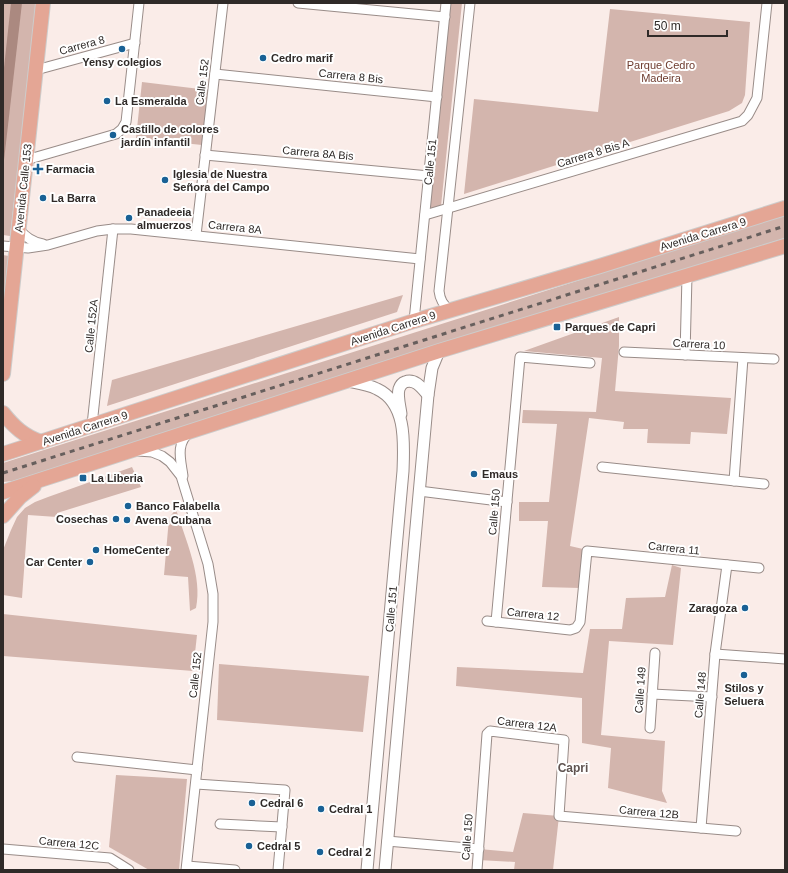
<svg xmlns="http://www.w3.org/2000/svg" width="788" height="873" font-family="Helvetica,sans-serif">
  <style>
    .green { fill: #d3b5ad }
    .water { fill: #ab8980 }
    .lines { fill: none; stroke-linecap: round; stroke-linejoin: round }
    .minor-casing { stroke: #998c88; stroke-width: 11 }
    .tertiary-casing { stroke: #998c88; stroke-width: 13 }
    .primary-casing { stroke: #cdcccb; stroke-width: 16 }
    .minor { stroke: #fff; stroke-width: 9 }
    .tertiary { stroke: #fff; stroke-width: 11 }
    .primary { stroke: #e4a695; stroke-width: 14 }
    .rail { stroke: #675f5d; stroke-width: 3; stroke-dasharray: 5 5; stroke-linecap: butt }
    .poi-dot { fill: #196195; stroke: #fff; stroke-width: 1.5 }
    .labels { text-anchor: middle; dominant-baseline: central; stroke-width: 4; stroke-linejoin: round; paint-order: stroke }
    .street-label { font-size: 11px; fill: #2f2a28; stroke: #fff }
    .poi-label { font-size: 11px; font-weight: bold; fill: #2f2a28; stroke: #fff; text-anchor: start }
    .park-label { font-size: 11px; fill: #6e3c2f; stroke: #fff }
    .neighbourhood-label { font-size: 12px; font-weight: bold; fill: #605451; stroke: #fff }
  </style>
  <rect width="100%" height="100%" fill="#faece8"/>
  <g class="green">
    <path d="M3,3H37L10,236L3,235Z"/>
    <path d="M450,3H462L441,206L430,209Z"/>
    <path d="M610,9L750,22L745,95L742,103L729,111L464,194L474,99L598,112Z"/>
    <path d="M142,82L208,90L202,145L136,138Z"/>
    <path d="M785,215V238L13,481L3,482V463Z"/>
    <path d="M3,255L9,256L3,319Z"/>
    <path d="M403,295L397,312L107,406L112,380Z"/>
    <path d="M619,317V346L615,391L731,398L727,434L691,432L690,444L647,443L648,429H623L624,422L589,418L570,546L583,549L580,588L542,587L548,521H519V502H549L557,424L522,423L523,410L596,412L602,358L524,351Z"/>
    <path d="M132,467L141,487L57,513V517L28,515L22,598L3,595V550L11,530L17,517L25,508L35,502L48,497Z"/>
    <path d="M176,509C185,539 203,577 196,608L190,611L188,577L164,575L169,518Z"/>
    <path d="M672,565L681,568L673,645L609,641L601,735L665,741L662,791L667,803L608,788L611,748L582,743V698L456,686L457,667L583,673L590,629H622L626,598L665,597Z"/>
    <path d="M3,614L197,635L193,671L3,656Z"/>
    <path d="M219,664L369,676L363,732L217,720Z"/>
    <path d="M116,775L187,779L179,870H149L109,847Z"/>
    <path d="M523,813L559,816L553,870H514L515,862L478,860L479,849L513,852Z"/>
  </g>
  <path class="water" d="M11,3H22L3,169V77Z"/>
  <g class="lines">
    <g class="minor-casing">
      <g id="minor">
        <path d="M298,3L445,17"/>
        <path d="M36,70L135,43"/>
        <path d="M215,74L437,97"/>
        <path d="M205,155L429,176"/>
        <path d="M26,160L116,134L122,129L126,122L139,3"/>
        <path d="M425,215L742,121L748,115L757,98L767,3"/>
        <path d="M19,229C25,237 32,242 43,244"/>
        <path d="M196,235L223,3"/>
        <path d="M3,246L28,248L48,245L97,231L113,229H131L420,259"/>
        <path d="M450,310C443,305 440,300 439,291L470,3"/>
        <path d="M414,321L446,3"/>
        <path d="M624,352L774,359"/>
        <path d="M685,355L687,276"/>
        <path d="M92,425L113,229"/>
        <path d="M138,451L152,452L162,456L170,462L181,476L208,564L213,594V622L186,870"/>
        <path d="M602,467L764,484"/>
        <path d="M183,476C181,461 175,443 190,432"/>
        <path d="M734,481L743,358"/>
        <path d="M419,491L507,502"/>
        <path d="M487,621L570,630L576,628L580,622L587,551L759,568"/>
        <path d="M496,622L520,357L590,363"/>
        <path d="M715,654L785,659"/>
        <path d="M652,694L712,697"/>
        <path d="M650,728L655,653"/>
        <path d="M77,757L197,770"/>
        <path d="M196,784L285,790L278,870"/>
        <path d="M220,824L282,827"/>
        <path d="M701,828L715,654L727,565"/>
        <path d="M387,841L479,849"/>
        <path d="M3,849L110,858L129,870"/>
        <path d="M187,866L235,870"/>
        <path d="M477,870L487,734L490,731L564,740L559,816L736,831"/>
      </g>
    </g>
    <g class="tertiary-casing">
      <g id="tertiary">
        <path d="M347,381C357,383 367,384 377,389C407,403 404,443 403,471L367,870"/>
        <path d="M401,414C400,406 397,396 399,389C400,386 402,383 405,382C415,378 422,388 428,395"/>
        <path d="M385,870L428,395L432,368L439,351"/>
      </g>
    </g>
    <g class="primary-casing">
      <g id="primary">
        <path d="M3,374L43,3"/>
        <path d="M3,413C14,427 24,436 41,442"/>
        <path d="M3,454L414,321L600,266L785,208"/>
        <path d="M3,492L439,351L785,246"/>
        <path d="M3,516L20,497L34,486"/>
      </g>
    </g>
    <use href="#minor" class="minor"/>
    <use href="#tertiary" class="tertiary"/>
    <use href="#primary" class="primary"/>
    <path class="rail" d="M3,473L785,226"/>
  </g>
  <g class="poi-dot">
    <circle cx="122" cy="49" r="4"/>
    <circle cx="263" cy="58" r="4"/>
    <circle cx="107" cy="101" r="4"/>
    <circle cx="113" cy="135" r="4"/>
    <path d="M36 163h4v4h4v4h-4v4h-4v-4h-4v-4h4z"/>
    <circle cx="165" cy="180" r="4"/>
    <circle cx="43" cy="198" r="4"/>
    <circle cx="129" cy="218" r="4"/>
    <rect x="553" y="323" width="8" height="8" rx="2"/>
    <circle cx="474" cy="474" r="4"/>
    <rect x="79" y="474" width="8" height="8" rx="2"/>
    <circle cx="128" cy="506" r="4"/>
    <circle cx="116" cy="519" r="4"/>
    <circle cx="127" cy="520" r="4"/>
    <circle cx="96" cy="550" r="4"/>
    <circle cx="90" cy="562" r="4"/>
    <circle cx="745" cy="608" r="4"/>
    <circle cx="744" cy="675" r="4"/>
    <circle cx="252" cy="803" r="4"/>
    <circle cx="321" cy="809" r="4"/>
    <circle cx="249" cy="846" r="4"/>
    <circle cx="320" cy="852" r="4"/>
  </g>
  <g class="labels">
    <g class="street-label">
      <text transform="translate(82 45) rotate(-15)">Carrera 8</text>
      <text transform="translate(351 76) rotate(6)">Carrera 8 Bis</text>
      <text transform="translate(202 82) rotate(-83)">Calle 152</text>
      <text transform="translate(318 153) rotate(5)">Carrera 8A Bis</text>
      <text transform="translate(593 153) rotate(-17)">Carrera 8 Bis A</text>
      <text transform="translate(430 162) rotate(-84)">Calle 151</text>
      <text transform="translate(23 188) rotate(-84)">Avenida Calle 153</text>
      <text transform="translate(235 227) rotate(6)">Carrera 8A</text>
      <text transform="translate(703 234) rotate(-17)">Avenida Carrera 9</text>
      <text transform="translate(91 326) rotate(-84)">Calle 152A</text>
      <text transform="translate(393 328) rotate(-18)">Avenida Carrera 9</text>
      <text transform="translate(699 344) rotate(3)">Carrera 10</text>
      <text transform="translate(85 428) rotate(-18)">Avenida Carrera 9</text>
      <text transform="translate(494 512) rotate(-85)">Calle 150</text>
      <text transform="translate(674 548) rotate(6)">Carrera 11</text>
      <text transform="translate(391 609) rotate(-85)">Calle 151</text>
      <text transform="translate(533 614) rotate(6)">Carrera 12</text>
      <text transform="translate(195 675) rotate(-84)">Calle 152</text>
      <text transform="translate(640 690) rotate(-86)">Calle 149</text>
      <text transform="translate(700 695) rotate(-85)">Calle 148</text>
      <text transform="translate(527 724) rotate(7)">Carrera 12A</text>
      <text transform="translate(649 812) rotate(5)">Carrera 12B</text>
      <text transform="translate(467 837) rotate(-86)">Calle 150</text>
      <text transform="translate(69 843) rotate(5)">Carrera 12C</text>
    </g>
    <g class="poi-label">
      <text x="271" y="58">Cedro marif</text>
      <text x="122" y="62" text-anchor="middle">Yensy colegios</text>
      <text x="115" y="101">La Esmeralda</text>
      <text x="121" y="129">Castillo de colores<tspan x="121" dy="13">jardín infantil</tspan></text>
      <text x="46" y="169">Farmacia</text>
      <text x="173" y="174">Iglesia de Nuestra<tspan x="173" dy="13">Señora del Campo</tspan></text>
      <text x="51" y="198">La Barra</text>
      <text x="137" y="212">Panadeeia<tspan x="137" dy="13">almuerzos</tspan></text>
      <text x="565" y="327">Parques de Capri</text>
      <text x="482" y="474">Emaus</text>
      <text x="91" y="478">La Liberia</text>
      <text x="136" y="506">Banco Falabella</text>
      <text x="108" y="519" text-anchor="end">Cosechas</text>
      <text x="135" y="520">Avena Cubana</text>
      <text x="104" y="550">HomeCenter</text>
      <text x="82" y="562" text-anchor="end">Car Center</text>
      <text x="737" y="608" text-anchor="end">Zaragoza</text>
      <text x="744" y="688" text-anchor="middle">Stilos y<tspan x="744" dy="13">Seluera</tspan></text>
      <text x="260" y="803">Cedral 6</text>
      <text x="329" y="809">Cedral 1</text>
      <text x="257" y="846">Cedral 5</text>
      <text x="328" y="852">Cedral 2</text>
    </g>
    <g class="park-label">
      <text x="661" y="65">Parque Cedro<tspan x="661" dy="13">Madeira</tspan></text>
    </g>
    <g class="neighbourhood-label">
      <text x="573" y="768">Capri</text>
    </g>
  </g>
  <rect width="788" height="873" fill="none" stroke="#2f2a28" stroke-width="8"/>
  <path d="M648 30v6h79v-6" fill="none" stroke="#2f2a28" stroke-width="2"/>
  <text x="654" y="30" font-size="12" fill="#2f2a28" stroke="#ffffff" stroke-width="3" paint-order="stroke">50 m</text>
</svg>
